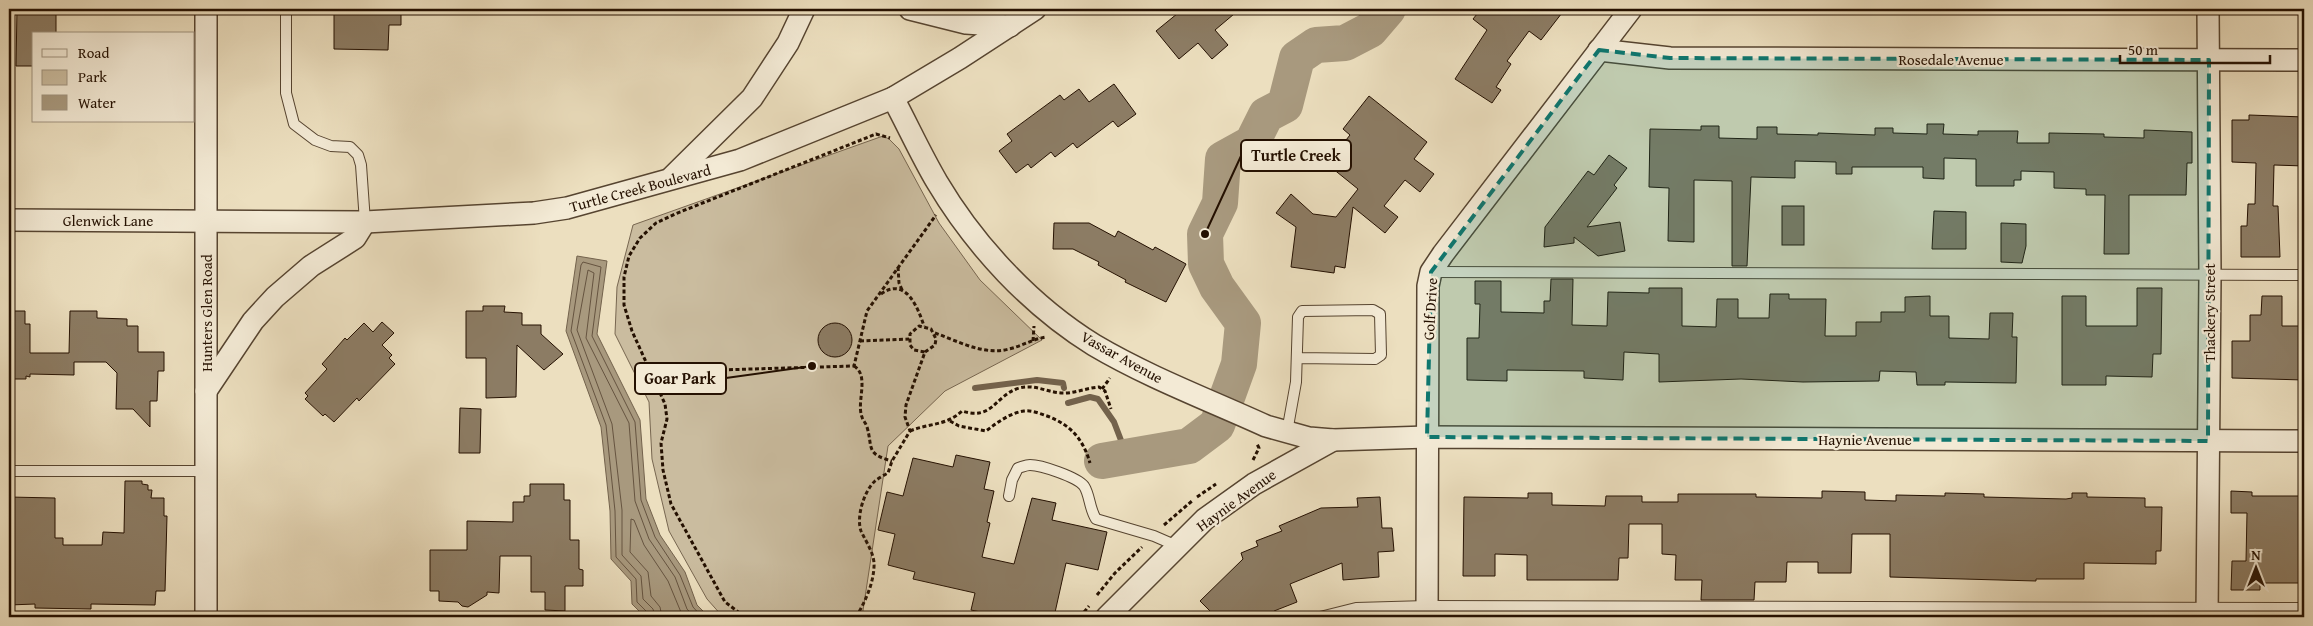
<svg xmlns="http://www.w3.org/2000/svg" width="2313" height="626" font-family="'Gentium Book Plus',serif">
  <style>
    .green { fill: #cabc9f; stroke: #776650 }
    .water { fill: #a8997e; stroke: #73624c }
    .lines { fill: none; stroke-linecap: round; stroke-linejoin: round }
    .shore { stroke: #665440; stroke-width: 1 }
    .stream { stroke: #73624c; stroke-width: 6 }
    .river { stroke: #a8997e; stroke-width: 36 }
    .building { fill: #8c7c64; stroke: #241001 }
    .service-casing { stroke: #564430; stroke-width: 12 }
    .minor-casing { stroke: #564430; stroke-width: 24 }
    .path { stroke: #241001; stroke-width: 3; stroke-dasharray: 4 2.5; stroke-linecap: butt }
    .service { stroke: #f3ead5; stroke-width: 10 }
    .minor { stroke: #f3ead5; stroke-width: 21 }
    .marked { fill: #0f766e; fill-opacity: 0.2; stroke: #0f766e; stroke-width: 4; stroke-dasharray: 10 6; stroke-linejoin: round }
    .labels { text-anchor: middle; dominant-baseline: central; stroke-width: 4.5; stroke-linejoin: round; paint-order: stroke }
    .street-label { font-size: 15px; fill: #241001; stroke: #f3ead5 }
    .leader { fill: none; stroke: #241001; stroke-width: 2 }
    .callout-dot { fill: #241001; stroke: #f3ead5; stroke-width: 2 }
    .callout { fill: #f3ead5; stroke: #241001; stroke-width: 2 }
    .callout-label { font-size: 16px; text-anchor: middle; font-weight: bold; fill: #241001 }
  </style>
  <rect width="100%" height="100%" fill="#ecdfbf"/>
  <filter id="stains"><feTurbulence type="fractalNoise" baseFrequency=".004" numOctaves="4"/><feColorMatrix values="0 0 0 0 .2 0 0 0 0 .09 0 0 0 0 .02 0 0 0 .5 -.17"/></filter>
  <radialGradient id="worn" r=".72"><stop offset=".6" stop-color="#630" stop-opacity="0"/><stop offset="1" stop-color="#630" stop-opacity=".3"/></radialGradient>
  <path class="green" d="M883,136L889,139L899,149L939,223L980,280L1042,340L945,391L888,446L862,617H723L707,599L669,531L652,459L649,402L615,334L617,287L633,225Z"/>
  <path class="water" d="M577,256L607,261L597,334L640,420L646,499L660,535L685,572L697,605L709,617H645L632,604L631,581L611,559L610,511L601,427L566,331Z"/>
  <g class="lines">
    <g class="shore">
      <path d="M648,617L647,612L637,602L636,579L616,557L615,511L606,425L571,331L581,265L583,262L601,267L592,336L635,422L641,500L655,537L680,575L693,607L702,617"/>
      <path d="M655,617L653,609L643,599L641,576L622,555V510L612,424L577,330L588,270L594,273L586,338L629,423L635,501L649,539L675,577L687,609L694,617"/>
      <path d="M662,617L660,607L651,596L648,572L630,552L631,519L634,520L644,545L668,581L683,617"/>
    </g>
    <g class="stream">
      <path d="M975,388L1037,380L1063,383L1064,388"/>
      <path d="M1068,403L1090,397L1098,399L1114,422L1127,456"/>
    </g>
    <path class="river" d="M1102,461L1189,446L1217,425L1239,364L1243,323L1217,287L1206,264L1205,234L1220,203L1223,159L1252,143L1266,115L1285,105L1297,58L1316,45L1345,43L1370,30L1388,9"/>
  </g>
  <g class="building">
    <path d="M17,9H56V34H34V66H16Z"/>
    <path d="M334,9H401V25H389L388,50L334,49Z"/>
    <path d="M1183,9H1240L1215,30L1228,45L1212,59L1198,43L1179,59L1156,31Z"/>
    <path d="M1481,9H1565L1541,40L1529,31L1507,61L1511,64L1496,87L1501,90L1492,103L1455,79L1487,30L1473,19Z"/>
    <path d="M1114,84L1136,114L1118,127L1113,121L1077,148L1073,143L1055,157L1051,152L1031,168L1028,164L1016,173L999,151L1012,141L1007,134L1060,95L1064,100L1079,89L1089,102Z"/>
    <path d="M1369,96L1427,142L1414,159L1434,174L1420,192L1405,180L1384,206L1398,217L1385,233L1353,207L1345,268L1335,266L1334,273L1291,267L1296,227L1276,213L1291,194L1313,214L1336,217L1358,189L1327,164L1350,135L1343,129Z"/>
    <path d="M2249,115L2304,117V166L2274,165L2273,206H2278L2280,257H2241V226H2247L2248,204H2255L2256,163L2232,162V120H2249Z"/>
    <path d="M1927,124H1944L1943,134L1978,135V131H2018L2017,143H2049V133L2104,134V137L2144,138V130L2192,132V163H2187L2186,195H2129V254H2104L2105,195H2086V189L2054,188V172L2021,171V180H2014V186H1976V159L1944,158V179L1923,178V167H1852V174H1836V162L1795,161V178L1751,177L1747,266H1732V181L1694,180V242L1668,241L1669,188L1649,187L1650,129L1701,130V126H1719V138L1757,139V127H1777V134L1818,135V133L1875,135V128H1893V133L1927,134Z"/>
    <path d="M1609,155L1627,168L1614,185L1617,188L1587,227L1620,222L1625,251L1598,256L1574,237V243L1544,247L1545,227L1588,171L1594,175Z"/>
    <rect x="1782" y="206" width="22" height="39"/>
    <path d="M1934,211L1966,212V249H1932Z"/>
    <path d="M1054,223H1089L1115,237L1118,231L1153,250L1155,247L1186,264L1166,302L1125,282L1126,280L1098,265L1099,262L1073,249H1053Z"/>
    <path d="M2001,223L2026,224V246L2022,263L2001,262Z"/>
    <path d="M1551,279H1573L1572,325L1607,326L1608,292L1649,293V288H1682V326L1716,327L1717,299H1738V318H1769L1770,294H1789V299H1826L1825,336H1856V322H1881V312H1905V297L1930,296V316H1949V338L1989,339L1990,313H2013L2012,337H2017L2016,383L1945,382V385H1917L1916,372L1880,371L1879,381L1803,382L1741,379L1659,382V354L1624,352L1623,380L1584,378V371L1507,370V381L1467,380V338H1479L1480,304H1475V281H1501V312L1544,313V301H1550Z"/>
    <path d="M2137,288H2162L2161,354H2153L2152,377L2106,376V385H2062V296H2086V326H2137Z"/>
    <path d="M2262,296H2282V326H2304V380L2232,378V341H2250V315H2261Z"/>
    <path d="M483,306H505L504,312L522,313V325H541V334L563,354L544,370L517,345L516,397L486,398V358H466V311H483Z"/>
    <path d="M9,311H25V324H30V353H69L70,311H97V318L127,319V326H138V352H164V371H158L157,401H150V427L133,409H116L117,373L106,362H74V375L30,374V377L26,376V379H9Z"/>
    <path d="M382,322L394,333L382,345L392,355L389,358L395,364L359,401L357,398L334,422L325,414L323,416L305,399L308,396L305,393L327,369L322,364L345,338L347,340L364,323L373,332Z"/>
    <circle cx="835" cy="340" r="17"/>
    <path d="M460,408L481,409L480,453H459Z"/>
    <path d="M956,455L990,462L984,489L994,491L987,522L990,523L982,557L1014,564L1032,498L1056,503L1052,520L1107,532L1098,570L1066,563L1054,617H1004L971,610L975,593L913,579L915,572L888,565L895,534L878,530L887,492L903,496L913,458L953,467Z"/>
    <path d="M125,481H142V484L148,485V490H152L151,498H164V516H167L165,591H156L155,605L91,604V609L35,608V604L9,605V497L55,498V538H63V545H102L103,532L124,533Z"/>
    <path d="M530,484H564V500H570V540H579V569L583,570V586H565V611L545,610V592H531V556H500L499,593L487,592V595L468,607L462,606L458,602L439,601V591H430V550H467V521L513,522V502H524V496H530Z"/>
    <path d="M1822,491L1865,492V500L1896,501V495L1945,496V493L1984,494V497L2066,499L2072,498V493H2087V497L2145,498V507H2162L2161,551H2156V564L2084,563V579H2036V581L1890,577V534H1852L1851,573H1818V562H1787L1786,582H1755L1754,600H1701L1702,580H1675L1676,555L1662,554V524H1629L1628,558H1619L1618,580H1527V555L1495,554V576H1463L1464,497L1528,498V493H1552V505L1605,506L1606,496H1642V502H1678V494H1756V497L1822,498Z"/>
    <path d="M2231,491L2252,492V496H2304V583H2260V590H2231L2232,561H2246L2247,513H2231Z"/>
    <path d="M1380,497L1382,528H1392L1394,551L1378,552L1379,577L1343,580L1342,563L1290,584L1297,602L1274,611L1268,617H1216L1200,601L1243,559L1241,553L1258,546L1256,541L1282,531L1279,526L1321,508L1358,507L1357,498Z"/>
    <rect x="1700" y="614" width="38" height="3"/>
  </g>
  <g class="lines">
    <g class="service-casing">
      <g id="service">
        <path d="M286,9V93L294,124L315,140L331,146L350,147L358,155L361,165L365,222"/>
        <path d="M1431,272L2304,275"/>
        <path d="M1287,432L1296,382L1298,317L1302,311L1373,310L1380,314L1381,355L1375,359L1297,358"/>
        <path d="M9,471H207"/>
        <path d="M1009,496L1012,480L1018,468C1022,467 1026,465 1030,465C1041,465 1077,477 1084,486C1090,495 1089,508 1096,519L1154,536L1177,546"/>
        <path d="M1320,617L1356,608L1427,606L2304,608"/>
      </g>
    </g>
    <g class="minor-casing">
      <g id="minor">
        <path d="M910,9L966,23L1010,26"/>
        <path d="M1599,50L1670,58L2304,60"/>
        <path d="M893,98C908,126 921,155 937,182C975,246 1031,306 1094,345C1148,377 1209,400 1266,426L1309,438L1333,440L1427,437L2304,441"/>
        <path d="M672,177L752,98L788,43L804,9"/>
        <path d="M9,220L365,222L534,213L567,208L740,160L893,98L960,58L1035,9"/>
        <path d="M206,391L253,321L275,297L311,266L355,238L365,222"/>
        <path d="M206,617V9"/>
        <path d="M1107,617L1205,519L1254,484L1333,440"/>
        <path d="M1427,617L1428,286L1431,272L1443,254L1631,9"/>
        <path d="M2207,617L2210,275L2208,9"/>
      </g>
    </g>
    <g class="path">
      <path d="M898,267L899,283L903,292"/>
      <path d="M881,294C906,276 918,308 924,326"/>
      <path d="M935,333C958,341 984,356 1009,349C1022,346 1033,339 1046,337"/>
      <path d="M860,341L909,339"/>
      <path d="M1033,341L1034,326"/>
      <path d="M854,366C870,376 856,402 862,417C863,421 866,423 867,427C873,447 865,454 892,461"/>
      <path d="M651,372L854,366L867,311L936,215"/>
      <path d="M1102,389L1110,378"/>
      <path d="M950,421L959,426L986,431C998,422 1010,413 1024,411C1032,410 1041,414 1047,416C1071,425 1083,439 1090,463"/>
      <path d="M910,431C929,423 946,426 962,411C993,421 994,396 1019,388C1035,384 1046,392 1061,393C1073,394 1086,388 1099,387L1105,391L1111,409"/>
      <path d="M1253,460L1259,448L1257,444"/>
      <path d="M1197,497L1216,484"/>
      <path d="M1164,525L1192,501"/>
      <path d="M1097,595L1115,573L1142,547"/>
      <path d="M745,617L725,602L671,504L663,470L661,443L667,419L665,404L632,331L624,305V277L629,256L640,238L656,223L675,214L876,134L890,138"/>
      <path d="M856,617C865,602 873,585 874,567C875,554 866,542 861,531C856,517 864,491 875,481C879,478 884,475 888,473L892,461L910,431L905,417L906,405L925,352L935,345L936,339L931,329L919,326L910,334V345L914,350L925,352"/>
      <path d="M1080,617L1089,606"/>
    </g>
    <use href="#service" class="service"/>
    <use href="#minor" class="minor"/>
  </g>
  <path class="marked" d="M1599,50L1670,58L2209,60L2208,441L1427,437L1431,272Z"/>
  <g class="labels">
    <g class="street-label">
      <text x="1951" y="59">Rosedale Avenue</text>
      <text transform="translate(640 188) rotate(-15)">Turtle Creek Boulevard</text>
      <text x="108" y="220">Glenwick Lane</text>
      <text transform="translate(1430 309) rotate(-87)">Golf Drive</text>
      <text transform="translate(206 313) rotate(-90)">Hunters Glen Road</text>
      <text transform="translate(2209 313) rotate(-90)">Thackery Street</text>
      <text transform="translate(1122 357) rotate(29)">Vassar Avenue</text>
      <text x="1865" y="439">Haynie Avenue</text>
      <text transform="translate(1236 500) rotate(-36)">Haynie Avenue</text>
    </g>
  </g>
  <path class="leader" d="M1205 234L1241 156M812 366L726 378"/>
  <g class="callout-dot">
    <circle cx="1205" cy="234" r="5"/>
    <circle cx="812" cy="366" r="5"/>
  </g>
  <g class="callout">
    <rect x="1241" y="140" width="110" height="31" rx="5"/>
    <rect x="635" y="363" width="91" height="31" rx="5"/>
  </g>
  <g class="callout-label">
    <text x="1296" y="161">Turtle Creek</text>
    <text x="680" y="384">Goar Park</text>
  </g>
  <rect width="2313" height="626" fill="none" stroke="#ecdfbf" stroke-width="30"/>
  <rect x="10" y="10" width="2293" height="606" fill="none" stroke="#241001" stroke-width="2.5"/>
  <rect x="15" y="15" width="2283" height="596" fill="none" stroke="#241001"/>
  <rect x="32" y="32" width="162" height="90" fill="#f3ead5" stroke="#a09380"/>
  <rect x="42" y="49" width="25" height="8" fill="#f3ead5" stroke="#a09380"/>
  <text x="78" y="58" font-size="15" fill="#241001">Road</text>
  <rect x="42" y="70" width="25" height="15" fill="#cabc9f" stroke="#a09380"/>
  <text x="78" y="82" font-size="15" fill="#241001">Park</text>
  <rect x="42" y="95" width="25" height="15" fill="#a8997e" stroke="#a09380"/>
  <text x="78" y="108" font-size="15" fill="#241001">Water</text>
  <g transform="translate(2256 568)" stroke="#f3ead5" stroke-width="4" paint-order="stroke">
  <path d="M0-4L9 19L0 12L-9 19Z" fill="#241001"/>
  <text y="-8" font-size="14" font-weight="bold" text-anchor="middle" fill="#241001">N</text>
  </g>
  <path d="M2120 55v8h150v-8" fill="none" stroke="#241001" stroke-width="2.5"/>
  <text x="2128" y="55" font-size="15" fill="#241001" stroke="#f3ead5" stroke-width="4" paint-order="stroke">50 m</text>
  <rect width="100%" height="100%" filter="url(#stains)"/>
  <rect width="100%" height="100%" fill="url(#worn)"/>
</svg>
